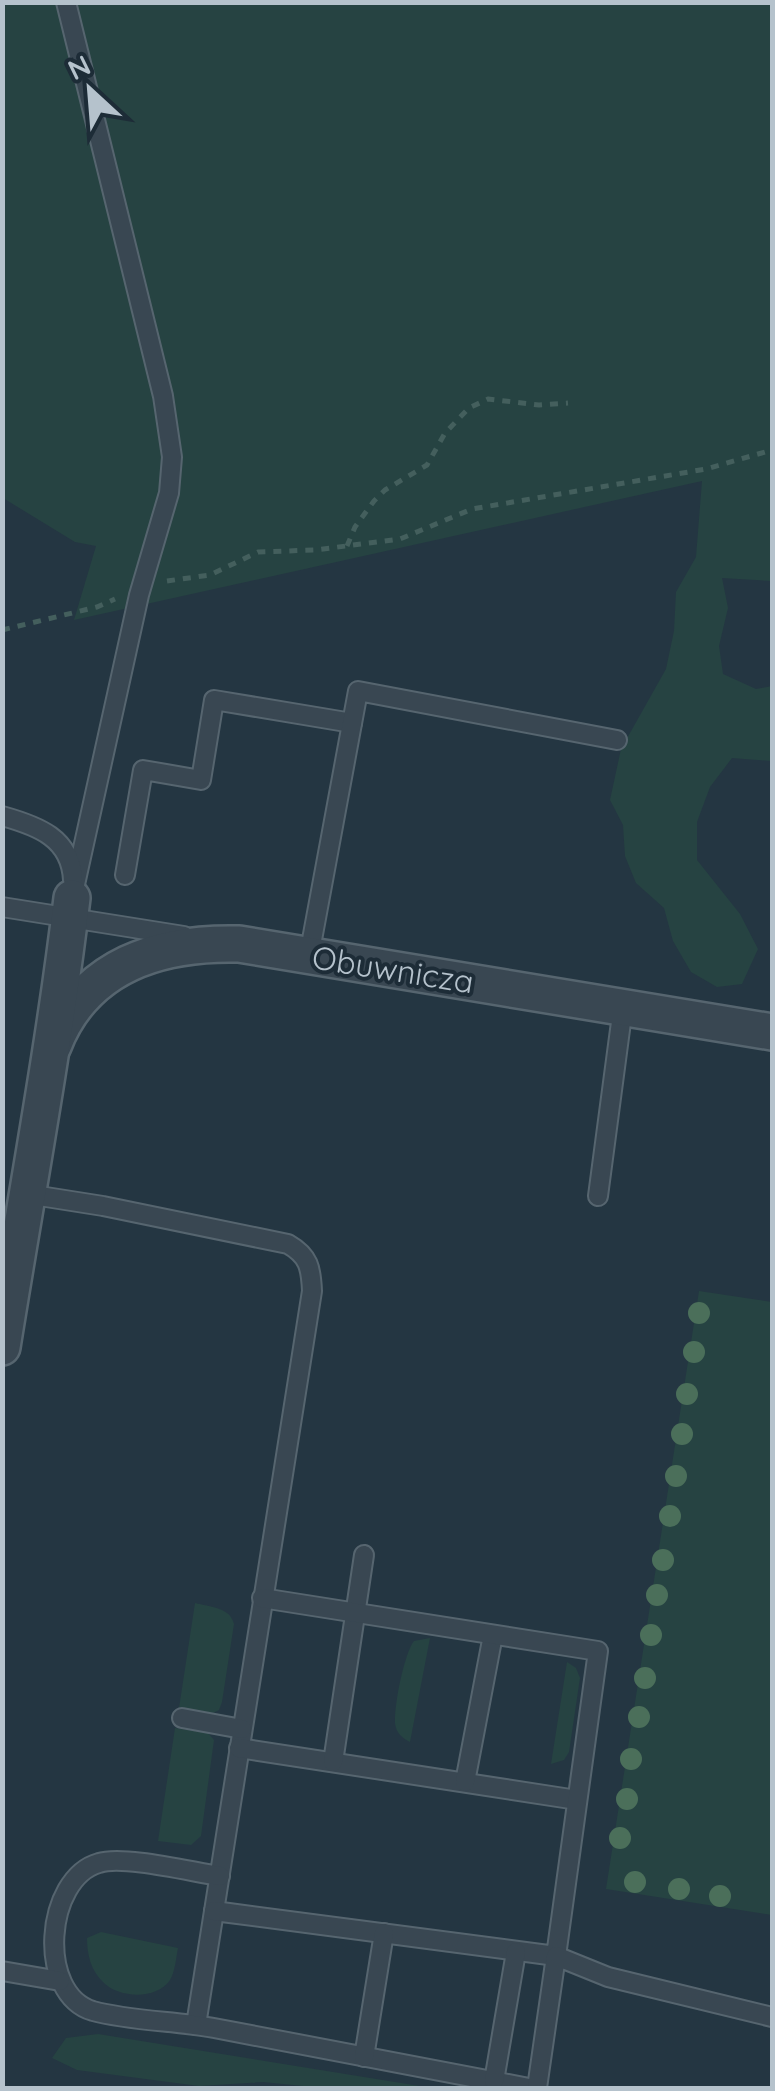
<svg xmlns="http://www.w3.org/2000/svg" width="775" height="2091" font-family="Quicksand,sans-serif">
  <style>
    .green { fill: #264342 }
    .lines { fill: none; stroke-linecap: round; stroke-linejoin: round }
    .service-casing { stroke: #56656f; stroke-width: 22 }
    .minor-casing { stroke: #56656f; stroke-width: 40 }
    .path { stroke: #445f5d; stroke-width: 5; stroke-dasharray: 8 8; stroke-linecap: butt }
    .service { stroke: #394752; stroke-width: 18 }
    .minor { stroke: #394752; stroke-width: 35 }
    .tree { fill: #4b6f5a }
    .labels { text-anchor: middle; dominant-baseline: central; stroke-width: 8; stroke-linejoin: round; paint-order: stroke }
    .street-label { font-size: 32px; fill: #b5c2cc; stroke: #1d2c37 }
  </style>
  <rect width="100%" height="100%" fill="#243642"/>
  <g class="green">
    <path d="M3,3H772V581L722,578L728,608L719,646L723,674L756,689L772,686V761L732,758L710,787L697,822V860L740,914L758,949L742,984L717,987L691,972L673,941L664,908L636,883L625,856L623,825L610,800L621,749L666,669L674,631L676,592L696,557L702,481L74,620L96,546L75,542L3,498Z"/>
    <path d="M699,1291L772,1302V1915L606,1889Z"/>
    <path d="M195,1603C210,1607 230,1607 234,1624L222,1702L219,1710L213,1713L179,1708Z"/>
    <path d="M430,1638L410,1742C402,1738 396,1733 395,1723C394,1705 404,1654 414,1641Z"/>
    <path d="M567,1662L576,1668L580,1678L569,1752L564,1760L551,1764Z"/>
    <path d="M175,1728L208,1733L214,1740L201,1836L191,1845L158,1841Z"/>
    <path d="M101,1932L178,1948C176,1958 175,1972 170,1980C157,2000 119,1998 104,1983C91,1971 87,1955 87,1938Z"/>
    <path d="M98,2034L432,2088H323L263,2082L199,2086L77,2070L52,2058L66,2038Z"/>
  </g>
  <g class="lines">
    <g class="service-casing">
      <g id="service">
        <path d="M66,2L163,396L172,457L169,493L139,595L72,898"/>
        <path d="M2,816C38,826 71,838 73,880"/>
        <path d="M125,875L143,770L201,780L214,700L352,723"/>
        <path d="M2,907L184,936"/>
        <path d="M309,956L358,691L617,740"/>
        <path d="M27,1194L103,1206L288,1244C309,1256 311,1268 312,1291L196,2025"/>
        <path d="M598,1196L623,1007"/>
        <path d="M182,1718L242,1729"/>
        <path d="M239,1748L577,1800"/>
        <path d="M333,1762L364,1555"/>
        <path d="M465,1782L493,1635"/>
        <path d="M220,1876C192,1872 123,1855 99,1863C45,1878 36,1994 93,2011C130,2021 176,2021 214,2028C319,2047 424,2067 529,2088"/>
        <path d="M214,1911L556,1956L598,1651L262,1598"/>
        <path d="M2,1971L60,1981"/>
        <path d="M364,2057L384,1933"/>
        <path d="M494,2081L516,1952"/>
        <path d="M537,2088L556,1956L608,1977L772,2017"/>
      </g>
    </g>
    <g class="minor-casing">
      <g id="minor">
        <path d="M53,1046C84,965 159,942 239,944L772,1032"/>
        <path d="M2,1347C26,1197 54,1049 72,898"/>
      </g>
    </g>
    <g class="path">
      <path d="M347,546L355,527L374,501L385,490L427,465L445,433L469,408L488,399L539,405L568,403"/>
      <path d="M167,581L210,575L258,552L315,550L400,539L472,509L706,469L772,450"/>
      <path d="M2,630L97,607L115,599"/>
    </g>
    <use href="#service" class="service"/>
    <use href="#minor" class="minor"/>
  </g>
  <g class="tree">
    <circle cx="699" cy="1313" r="11"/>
    <circle cx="694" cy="1352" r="11"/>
    <circle cx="687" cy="1394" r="11"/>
    <circle cx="682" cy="1434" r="11"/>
    <circle cx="676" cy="1476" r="11"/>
    <circle cx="670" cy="1516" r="11"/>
    <circle cx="663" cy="1560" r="11"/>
    <circle cx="657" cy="1595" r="11"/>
    <circle cx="651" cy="1635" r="11"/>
    <circle cx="645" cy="1678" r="11"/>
    <circle cx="639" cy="1717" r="11"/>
    <circle cx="631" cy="1759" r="11"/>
    <circle cx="627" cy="1799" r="11"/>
    <circle cx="620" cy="1838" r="11"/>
    <circle cx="635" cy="1882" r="11"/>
    <circle cx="679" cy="1889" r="11"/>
    <circle cx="720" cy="1896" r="11"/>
  </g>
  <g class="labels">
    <g class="street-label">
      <text transform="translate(393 969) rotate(9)">Obuwnicza</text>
    </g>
  </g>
  <rect width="775" height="2091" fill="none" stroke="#b5c2cc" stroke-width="10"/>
  <g transform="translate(90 90) rotate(334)" stroke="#1d2c37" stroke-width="8" paint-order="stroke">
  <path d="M0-8L18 38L0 25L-18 38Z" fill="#b5c2cc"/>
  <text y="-15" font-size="28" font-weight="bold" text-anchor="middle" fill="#b5c2cc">N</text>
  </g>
</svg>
